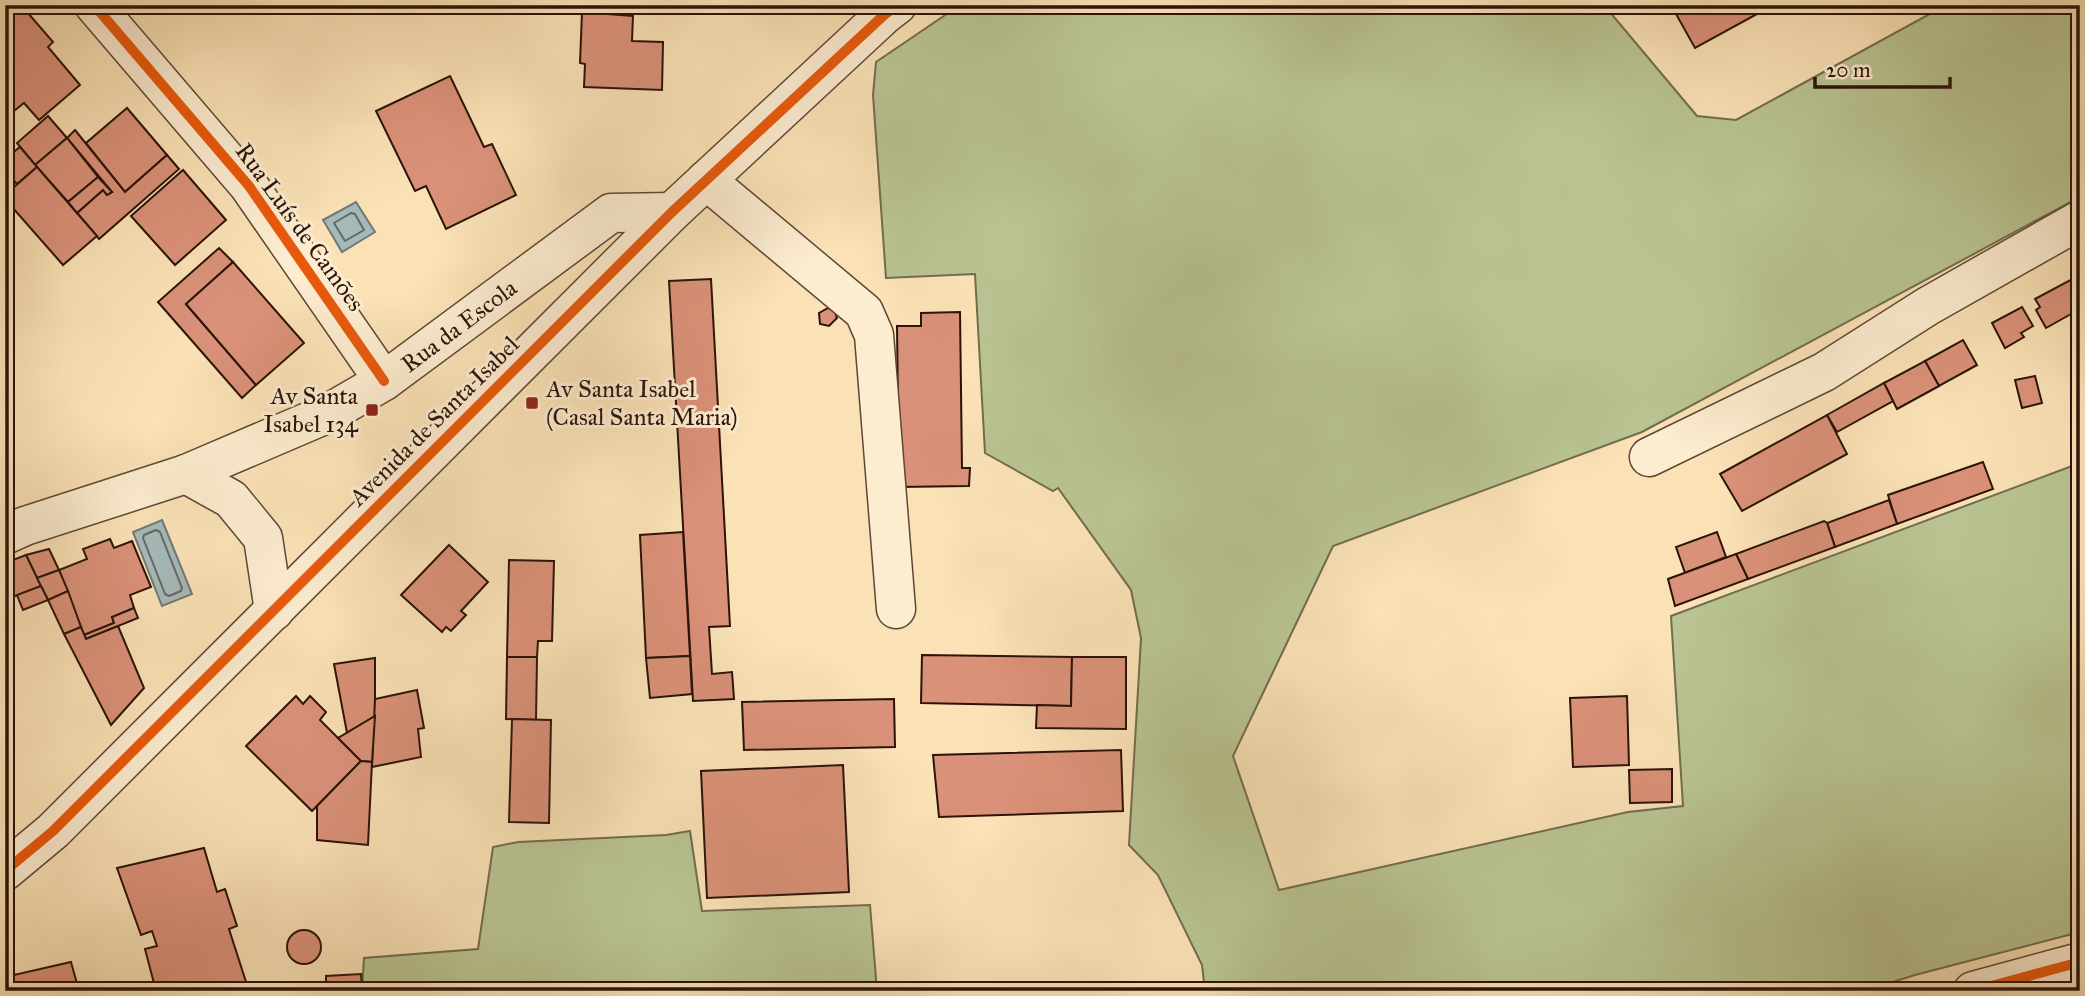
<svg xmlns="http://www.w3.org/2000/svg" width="2085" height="996" font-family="'IM FELL Great Primer',serif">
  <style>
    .green { fill: #b9c492; stroke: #726c4e; stroke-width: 2 }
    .water { fill: #a4baba; stroke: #747773; stroke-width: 2 }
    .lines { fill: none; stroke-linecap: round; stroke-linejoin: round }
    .shore { stroke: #686662; stroke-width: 2 }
    .building { fill: #da9179; stroke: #2b1309; stroke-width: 2 }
    .minor-casing { stroke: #5f4734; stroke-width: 41 }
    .minor { stroke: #fcecd0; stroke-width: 38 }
    .cycleway-casing { stroke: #fcecd0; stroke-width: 15 }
    .cycleway { stroke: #e8590c; stroke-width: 10 }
    .poi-dot { fill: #8f2418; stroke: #fcecd0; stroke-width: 2.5 }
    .labels { text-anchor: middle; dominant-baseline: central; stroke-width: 6; stroke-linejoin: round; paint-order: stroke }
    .street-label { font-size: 24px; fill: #2b1309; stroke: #fcecd0 }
    .poi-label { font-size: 24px; fill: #2b1309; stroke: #fcecd0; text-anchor: start }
  </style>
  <rect width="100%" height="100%" fill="#fae2b6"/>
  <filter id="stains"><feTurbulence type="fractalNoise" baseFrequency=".00286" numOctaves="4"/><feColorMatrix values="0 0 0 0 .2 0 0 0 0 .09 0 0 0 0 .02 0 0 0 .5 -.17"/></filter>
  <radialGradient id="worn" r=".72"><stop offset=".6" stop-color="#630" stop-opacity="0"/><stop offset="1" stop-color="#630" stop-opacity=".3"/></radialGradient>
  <g class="green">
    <path d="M960,5H1604L1697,116L1736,120L1946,5H2080V197L1642,432L1333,546L1233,756L1279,890L1628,812L1683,806L1671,616L2080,463V932L1915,975L1864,991H1205L1202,965L1158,875L1129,845L1141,638L1131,590L1058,488L1053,491L985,453L975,274L886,278L873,95L876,62Z"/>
    <path d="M690,831L702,911L870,905L877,991H362L364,958L478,949L493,847L518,842L666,835Z"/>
  </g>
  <g class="water">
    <path d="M356,202L375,232L342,252L323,220Z"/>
    <path d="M162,520L192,594L162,606L133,532Z"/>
  </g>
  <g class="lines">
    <g class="shore">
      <path d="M351,213L355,214L364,230L345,241L334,223Z"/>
      <path d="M156,530L160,532L182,588L181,591L169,596L165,594L143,538L144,535Z"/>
    </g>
  </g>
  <g class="building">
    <path d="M21,5L53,42L48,47L80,85L39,120L24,103L14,111L5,101V18Z"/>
    <path d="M521,5H602V13L521,9Z"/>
    <path d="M1671,5H1752L1757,14L1695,48Z"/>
    <path d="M582,12L633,16L632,41L663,42L662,90L584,87L585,64L580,63Z"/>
    <path d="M450,76L484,147L492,144L516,195L446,229L426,186L415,191L376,111Z"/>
    <path d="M127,108L167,155L125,192L86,143Z"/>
    <path d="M48,116L67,138L35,165L17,143Z"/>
    <path d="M75,130L125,192L167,155L179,169L99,239L77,213L103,190L107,195L112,192L67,138Z"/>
    <path d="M67,138L98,177L68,202L35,165Z"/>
    <path d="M20,147L37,167L17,184L5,171V159Z"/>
    <path d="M37,167L97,236L63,265L5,199V195Z"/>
    <path d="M183,170L226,220L175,265L131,216Z"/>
    <path d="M98,177L112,192L107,195L103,190L77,213L68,202Z"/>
    <path d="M219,248L233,262L186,304L256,385L242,398L158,302Z"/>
    <path d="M233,262L304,343L256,385L186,304Z"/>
    <path d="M2076,277L2080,283V309L2046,328L2036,310L2040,307L2035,299Z"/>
    <path d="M711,279L730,626L709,627L712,674L732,672L734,699L693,701L669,281Z"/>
    <path d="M2022,307L2033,326L2021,333L2024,337L2005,348L1992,323Z"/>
    <path d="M828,308L834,310L837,318L829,326L820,324L819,313Z"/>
    <path d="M960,312L962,468H970L969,486L899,487L897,326H921V313Z"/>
    <path d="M1963,340L1977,365L1939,386L1925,361Z"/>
    <path d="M1925,361L1939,386L1897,409L1884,383Z"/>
    <path d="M2035,376L2042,403L2022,408L2015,380Z"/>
    <path d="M1884,383L1893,401L1837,432L1827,415Z"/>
    <path d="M1827,415L1847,454L1742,511L1720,474Z"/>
    <path d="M1983,462L1993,489L1897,524L1888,495Z"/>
    <path d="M1889,500L1897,524L1835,547L1827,523Z"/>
    <path d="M1824,521L1827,523L1835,547L1748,579L1736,554Z"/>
    <path d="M683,532L690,656L646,658L640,535Z"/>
    <path d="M1717,532L1726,557L1685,573L1676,547Z"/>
    <path d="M110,539L114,548L132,541L151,587L130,595L134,608L112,617L114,623L84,635L59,570L87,559L83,549Z"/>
    <path d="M449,545L488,582L461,611L466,615L451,631L446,627L442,632L401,595Z"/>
    <path d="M49,549L59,570L37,578L26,555Z"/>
    <path d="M1736,554L1748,579L1675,606L1668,579Z"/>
    <path d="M26,555L41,586L5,600V563Z"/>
    <path d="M509,560L554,561L552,641H538L537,657H507Z"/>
    <path d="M59,570L68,591L48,600L37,578Z"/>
    <path d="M41,586L48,600L23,610L17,595Z"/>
    <path d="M68,591L81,627L64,634L48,600Z"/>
    <path d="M134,608L138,618L86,639L84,635L114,623L112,617Z"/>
    <path d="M118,626L144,688L111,725L64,634L81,627L86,639Z"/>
    <path d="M922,655L1072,657L1071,706L921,703Z"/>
    <path d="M690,656L692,694L650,698L646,658Z"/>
    <path d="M507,657H537L536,720L506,719Z"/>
    <path d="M1072,657H1126V729L1036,728L1037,705L1071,706Z"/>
    <path d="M375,658V716L347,733L334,664Z"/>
    <path d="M417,690L424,728L418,729L421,757L372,767L375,699Z"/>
    <path d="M296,696L303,704L310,696L326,712L320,720L361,761L312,811L246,746Z"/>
    <path d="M1627,696L1629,765L1573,767L1570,698Z"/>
    <path d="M894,699L895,747L744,750L742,702Z"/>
    <path d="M375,716L372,762L361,761L338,738Z"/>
    <path d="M512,719L551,720L549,823L509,822Z"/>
    <path d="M1121,750L1123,811L939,817L933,755Z"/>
    <path d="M361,761L372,762L368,845L317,840V806Z"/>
    <path d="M843,765L849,892L707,898L701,771Z"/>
    <path d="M1672,769V802L1630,803L1629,770Z"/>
    <path d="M204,848L217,892L225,889L237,926L229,929L248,988L258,985L260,991H156L145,949L157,946L152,931L141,935L117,868Z"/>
    <circle cx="304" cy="947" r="17"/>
    <path d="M71,962L79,991H5V977Z"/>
    <path d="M361,974L362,988L326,989V976Z"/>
  </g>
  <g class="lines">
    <g class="minor-casing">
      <g id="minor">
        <path d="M94,5L249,186L384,381"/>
        <path d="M706,180L864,312L874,335L896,609"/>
        <path d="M1649,457L1824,372L1928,306L2080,220"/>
        <path d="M186,474L231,499L263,538L274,611"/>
        <path d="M5,535L25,526L186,474L329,413L384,381L611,213L672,212"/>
        <path d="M5,871L53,831L672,212L884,15L897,5"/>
        <path d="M1973,991L2080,962"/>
      </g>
    </g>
    <use href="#minor" class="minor"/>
    <g class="cycleway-casing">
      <g id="cycleway">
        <path d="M94,5L249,186L384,381"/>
        <path d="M5,871L53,831L672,212L884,15L897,5"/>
        <path d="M1973,991L2080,962"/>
      </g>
    </g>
    <use href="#cycleway" class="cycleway"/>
  </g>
  <g class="poi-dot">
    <rect x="525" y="396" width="14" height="14" rx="3.5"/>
    <rect x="365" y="403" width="14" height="14" rx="3.5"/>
  </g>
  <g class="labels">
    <g class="street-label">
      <text transform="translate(300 227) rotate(54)">Rua Luís de Camões</text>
      <text transform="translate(459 326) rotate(-37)">Rua da Escola</text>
      <text transform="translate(434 421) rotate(-45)">Avenida de Santa Isabel</text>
    </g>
    <g class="poi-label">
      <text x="546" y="389">Av Santa Isabel<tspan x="546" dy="28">(Casal Santa Maria)</tspan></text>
      <text x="358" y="396" text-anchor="end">Av Santa<tspan x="358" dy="28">Isabel 134</tspan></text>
    </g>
  </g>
  <rect width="2085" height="996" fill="none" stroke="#fae2b6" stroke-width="28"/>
  <rect x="7" y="7" width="2071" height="982" fill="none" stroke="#2b1309" stroke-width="3.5"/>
  <rect x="14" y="14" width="2057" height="968" fill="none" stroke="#2b1309" stroke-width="2"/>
  <path d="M1815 77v10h135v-10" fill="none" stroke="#2b1309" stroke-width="3.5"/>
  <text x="1826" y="77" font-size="21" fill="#2b1309" stroke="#fcecd0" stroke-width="5" paint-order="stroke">20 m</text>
  <rect width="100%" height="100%" filter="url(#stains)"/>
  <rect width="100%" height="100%" fill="url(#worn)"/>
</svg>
